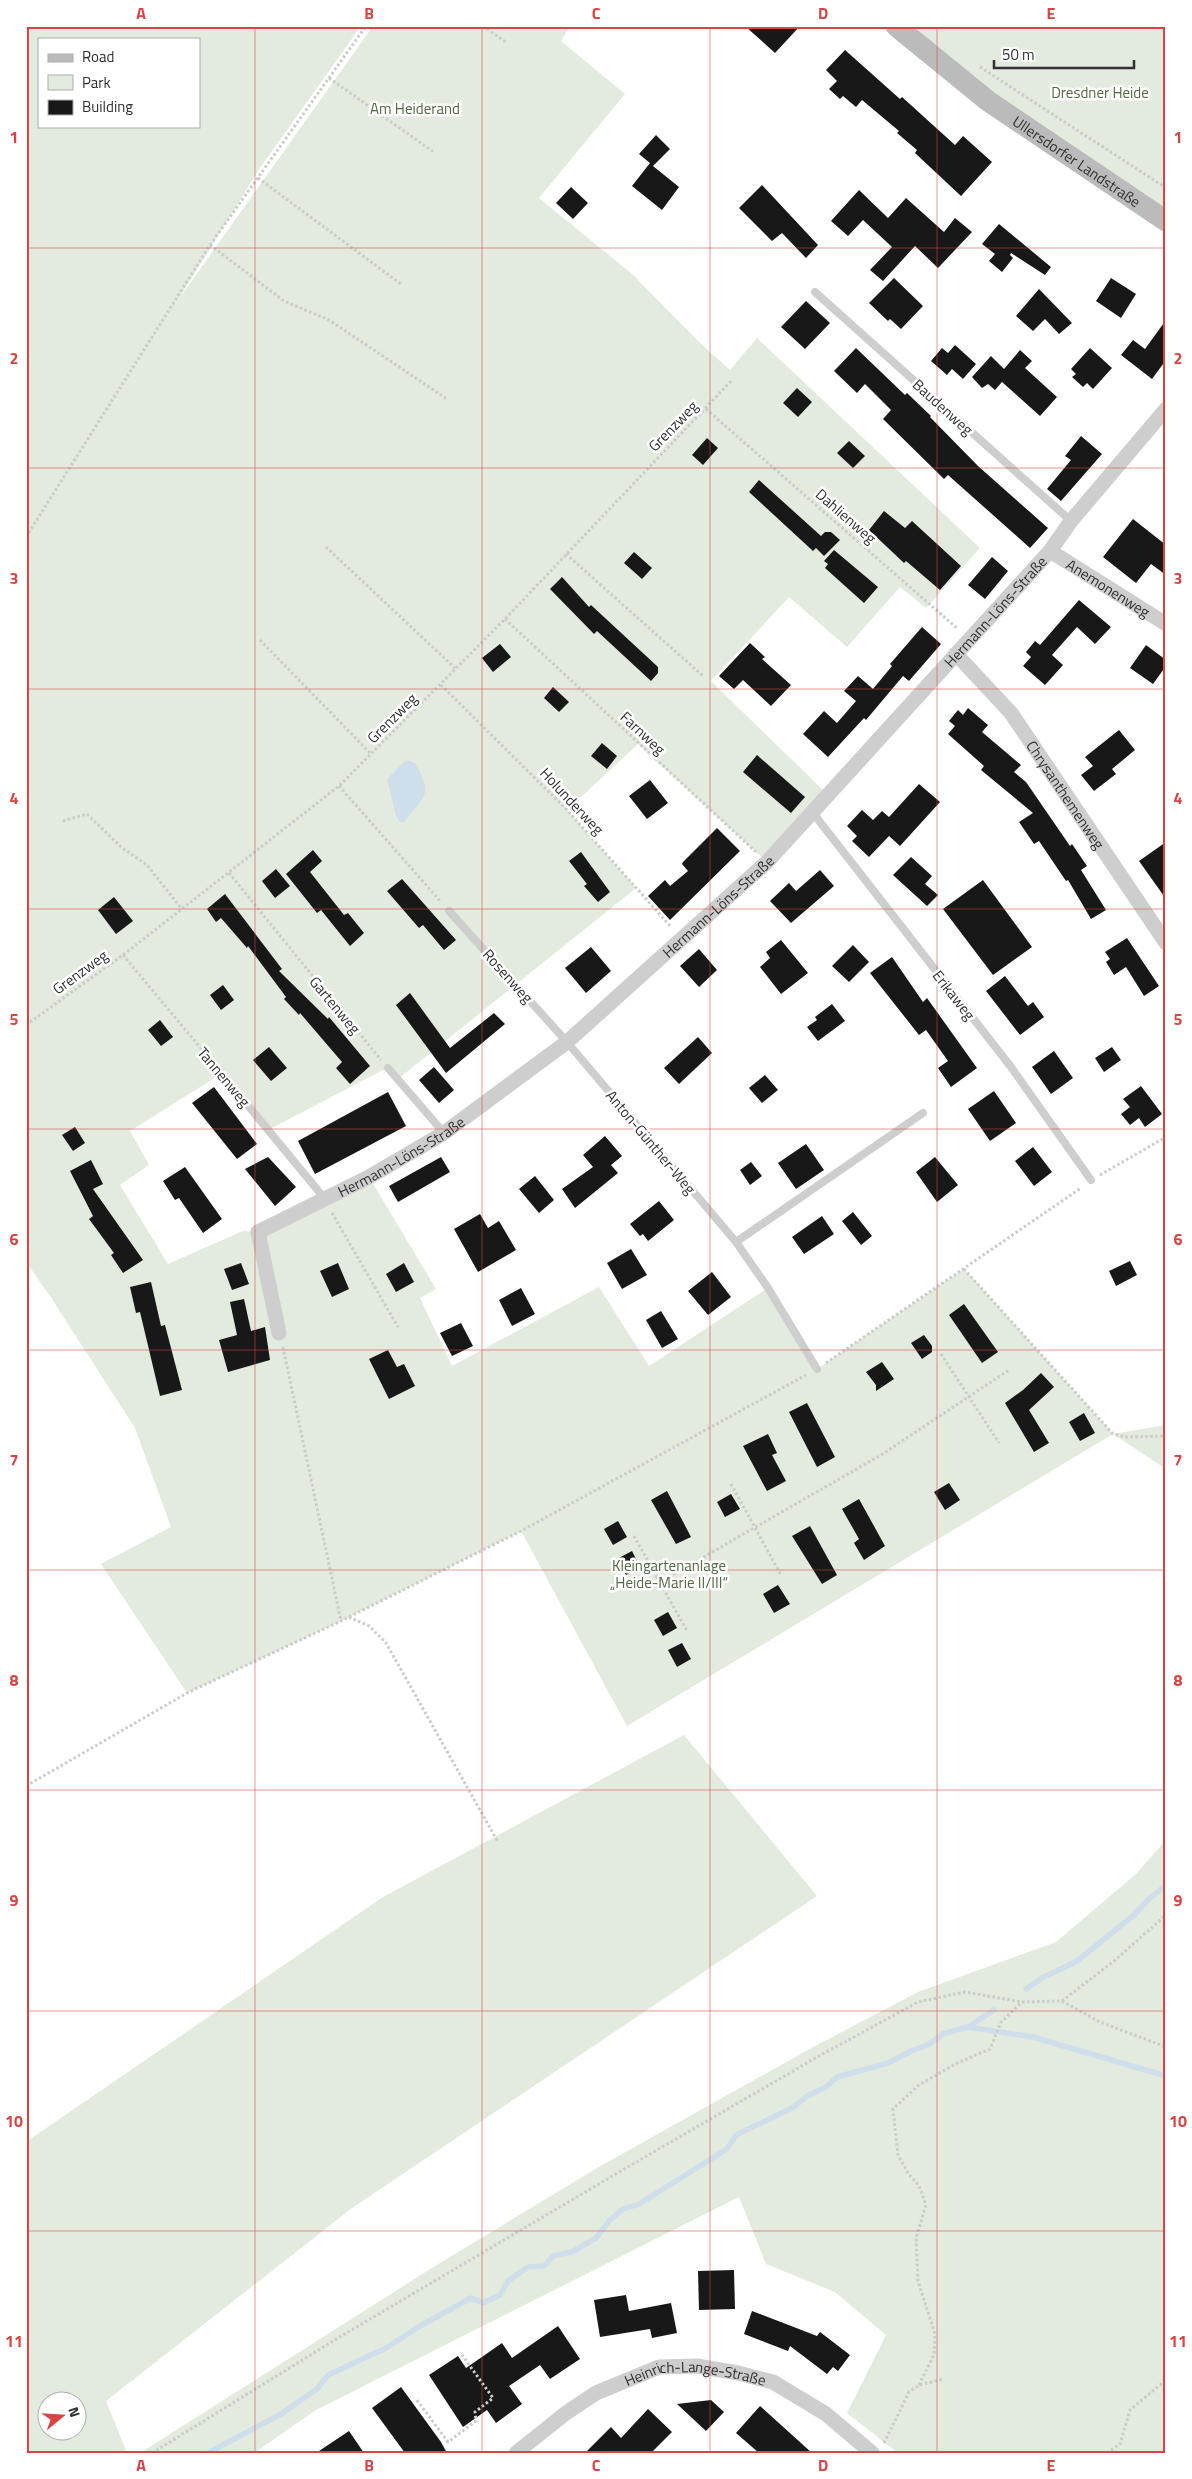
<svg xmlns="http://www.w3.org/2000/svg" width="1192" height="2479" font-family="'Titillium Web',sans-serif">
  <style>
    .green { fill: #e3eade; fill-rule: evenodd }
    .water { fill: #cfdeeb }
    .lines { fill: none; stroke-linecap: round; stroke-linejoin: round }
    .stream { stroke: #cfdeeb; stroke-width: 5.5 }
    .building { fill: #181818 }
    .path { stroke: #cbcbcb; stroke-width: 3; stroke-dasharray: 2.5 2.5; stroke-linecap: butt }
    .service { stroke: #cecece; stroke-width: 8 }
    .minor { stroke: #cecece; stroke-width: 15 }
    .secondary { stroke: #bbb; stroke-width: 21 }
    .grid { fill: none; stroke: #d84443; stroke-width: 1; stroke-opacity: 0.55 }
    .labels { text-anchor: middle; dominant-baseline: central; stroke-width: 5; stroke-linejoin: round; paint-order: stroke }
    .park-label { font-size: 15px; fill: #516a41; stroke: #fff }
    .street-label { font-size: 15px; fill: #313131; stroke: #fff }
    .neatline { fill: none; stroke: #d84443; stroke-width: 2 }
    .grid-label { font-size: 16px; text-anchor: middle; font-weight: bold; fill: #d84443 }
  </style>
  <rect width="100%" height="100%" fill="#fff"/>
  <g class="green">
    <path d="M26,26H361L260,168L176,303L373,26H570L561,41L625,94L539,198L632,274L700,343L730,370L757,338L980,548L926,608L900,587L847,647L789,597L711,681L829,796L767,862L638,744L567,810L636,888L398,1079L387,1068L268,1130L221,1074L130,1131L149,1165L120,1185L168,1264L243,1231L258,1232L369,1177L436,1289L420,1298L452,1366L599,1287L649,1366L768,1288L817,1369L964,1269L1113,1434L1166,1425V1469L1113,1434L627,1726L521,1531L341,1621L187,1693L101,1564L171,1527L135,1428L50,1296L26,1262ZM39,39H199V126H39Z"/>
    <path d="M914,26H1166V221L983,91Z"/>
    <path d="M684,1735L817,1896L352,2208L106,2401L127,2453H26V2142L383,1897ZM48,2402H78V2432H48Z"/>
    <path d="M1166,1840V2453H898L847,2413L886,2335L835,2292L766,2264L739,2197L316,2410L254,2453H140L435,2266L597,2168L815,2046L918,1992L1056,1942L1136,1874Z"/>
  </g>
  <path class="water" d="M406,760L415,763C433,795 426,795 404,822H400L396,816L387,779Z"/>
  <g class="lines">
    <g class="stream">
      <path d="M1026,1989L1042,1978L1077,1961L1134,1915L1148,1900L1166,1885"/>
      <path d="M968,2027L994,2010"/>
      <path d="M208,2453L281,2414L317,2389L328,2375L386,2348L420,2326L471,2298L483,2303L500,2295L508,2281L528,2267L544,2266L553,2256L572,2252L596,2238L610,2220L623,2209L639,2204L727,2149L736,2135L794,2107L807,2096L826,2087L837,2077L888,2063L911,2051L928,2045L943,2034L968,2027L1033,2037L1166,2076"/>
    </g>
  </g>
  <g class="building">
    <path d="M745,26H800L775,53Z"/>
    <path d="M845,50L900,99L902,97L955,145L963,136L992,162L961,196L915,153L917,150L897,133L899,131L862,100L856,107L843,96L840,99L829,89L837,81L826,70Z"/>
    <path d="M656,135L670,149L653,166L679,187L662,210L632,186L650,163L639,154Z"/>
    <path d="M762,185L818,245L806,258L782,233L772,241L739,208Z"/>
    <path d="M571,187L588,203L573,219L556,203Z"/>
    <path d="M859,190L888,218L906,198L944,232L955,218L972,232L938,268L915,246L883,281L870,270L892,247L863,220L848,236L831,221Z"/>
    <path d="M999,224L1051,267L1045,275L1011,253L1010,255L1013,258L1002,272L989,261L995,254L982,244Z"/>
    <path d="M894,278L923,306L901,329L890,319L888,321L869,303Z"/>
    <path d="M1111,278L1136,294L1121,318L1096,301Z"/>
    <path d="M1039,289L1072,323L1059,334L1045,319L1033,331L1016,316Z"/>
    <path d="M806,301L830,323L805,349L781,327Z"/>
    <path d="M1166,320V360L1152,379L1121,355L1133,340L1145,349Z"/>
    <path d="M955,345L976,364L963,379L952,369L947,375L931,361L942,348L948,353Z"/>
    <path d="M856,348L905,395L907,393L931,416L930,417L978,466L1048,528L1030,548L948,475L944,479L883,419L891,410L865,384L857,393L834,371Z"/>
    <path d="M1090,348L1112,368L1093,389L1087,383L1083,387L1072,377L1076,374L1071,369Z"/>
    <path d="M1020,350L1032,361L1025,368L1057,397L1040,416L1002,382L995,390L988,384L982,388L972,377L991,356L1004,369Z"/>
    <path d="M797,388L812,402L798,417L783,403Z"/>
    <path d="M1081,436L1102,454L1061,501L1047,489L1071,460L1065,456Z"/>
    <path d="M707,438L718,448L703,465L692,455Z"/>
    <path d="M849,441L865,456L853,468L837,453Z"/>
    <path d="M759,480L821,536L825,532H831L840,540L824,556L816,548L813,551L749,492Z"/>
    <path d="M884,511L905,528L912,521L961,566L940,590L906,561L904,563L869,530Z"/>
    <path d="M1133,519L1166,545V575L1151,564L1136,583L1103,557Z"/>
    <path d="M834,550L878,587L864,603L825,568L828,564L824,561Z"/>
    <path d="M634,552L652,568L642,579L624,563Z"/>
    <path d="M992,557L1008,571L985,599L968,585Z"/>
    <path d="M562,577L589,607L591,605L658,667V673L651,681L597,631L594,634L550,589Z"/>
    <path d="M1079,600L1111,627L1095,644L1077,627L1052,655L1063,665L1045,685L1023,666L1031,657L1026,652L1035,641L1040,645Z"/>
    <path d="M922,627L941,644L909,681L903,676L866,720L864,718L828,757L803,734L824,711L837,723L856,701L844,691L858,676L873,689L892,666L890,664Z"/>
    <path d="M750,643L765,657L762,659L791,685L771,706L743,680L734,689L719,676Z"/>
    <path d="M500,644L511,657L493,672L482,658Z"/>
    <path d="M1146,645L1166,660V666L1153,684L1130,668Z"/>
    <path d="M553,687L569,702L559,712L544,698Z"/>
    <path d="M968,708L988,725L982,732L1021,765L1014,772L1026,782L1070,846L1072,844L1087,866L1081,870L1106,910L1091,919L1068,880L1066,881L1039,841L1034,844L1019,822L1033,813L981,770L984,766L948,734L955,726L949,721L958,710L963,715Z"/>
    <path d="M1119,730L1135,750L1112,769L1116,774L1094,791L1081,775L1093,766L1085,757Z"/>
    <path d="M602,743L617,756L607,769L591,756Z"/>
    <path d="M757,755L805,797L791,813L743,772Z"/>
    <path d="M650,780L668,803L647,819L629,796Z"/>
    <path d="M919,784L940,802L900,846L889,836L869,857L852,841L857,836L847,826L862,810L873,820L882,811L889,817Z"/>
    <path d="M717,828L740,851L670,920L648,896L665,880L670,886L688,871L682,864L683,862Z"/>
    <path d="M1166,842V899L1139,861Z"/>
    <path d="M313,850L322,861L310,872L344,915L348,913L364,933L350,946L321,910L317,913L286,874Z"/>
    <path d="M581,852L610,892L598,902L584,886L587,884L569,861Z"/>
    <path d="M911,857L932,876L925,884L938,895L927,906L893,875Z"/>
    <path d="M276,869L290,886L275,898L262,881Z"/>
    <path d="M820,870L834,886L791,923L770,901L789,883L796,891Z"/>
    <path d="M402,879L456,940L444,950L423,925L419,928L387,891Z"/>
    <path d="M983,880L1032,947L993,975L943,909Z"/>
    <path d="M225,894L282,969L279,971L328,1019L329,1017L370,1066L350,1084L336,1068L342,1062L300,1013L299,1015L284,999L286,997L248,946L247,948L221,918L216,922L207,909Z"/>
    <path d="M114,897L133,921L116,934L98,910Z"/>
    <path d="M1127,938L1159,986L1144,996L1126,967L1114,975L1106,962L1110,959L1105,952Z"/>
    <path d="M781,940L808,973L781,994L760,967L770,958L766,952Z"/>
    <path d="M853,945L869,962L849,982L832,966Z"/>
    <path d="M591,947L611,971L586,993L565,968Z"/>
    <path d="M699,949L717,970L699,987L680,966Z"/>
    <path d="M892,957L923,1002L927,998L977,1068L951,1087L938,1068L948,1061L926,1030L919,1035L870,973Z"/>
    <path d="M1005,976L1028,1006L1033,1002L1044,1017L1020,1035L986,991Z"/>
    <path d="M223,985L234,1000L221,1010L210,995Z"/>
    <path d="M410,993L450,1048L494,1013L505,1024L446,1073L396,1005Z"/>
    <path d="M832,1004L845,1021L818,1041L807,1027L817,1020L815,1017Z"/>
    <path d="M160,1020L173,1037L161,1046L148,1030Z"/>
    <path d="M698,1037L712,1053L679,1084L664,1068Z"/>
    <path d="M269,1047L287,1068L271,1081L253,1060Z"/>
    <path d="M1112,1047L1121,1060L1104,1072L1095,1058Z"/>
    <path d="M1054,1051L1073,1078L1051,1094L1032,1067Z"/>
    <path d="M434,1067L454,1090L439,1103L419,1080Z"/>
    <path d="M765,1075L778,1090L762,1103L749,1088Z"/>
    <path d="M1141,1086L1162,1114L1145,1127L1139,1118L1130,1125L1121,1114L1130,1107L1123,1099Z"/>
    <path d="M214,1087L257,1144L237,1159L192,1103Z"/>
    <path d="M994,1091L1016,1123L990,1141L968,1109Z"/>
    <path d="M388,1092L406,1126L315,1174L298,1141Z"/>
    <path d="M75,1127L85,1143L73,1151L62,1135Z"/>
    <path d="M605,1136L622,1156L611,1165L618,1173L575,1208L562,1189L593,1167L583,1155Z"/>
    <path d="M806,1144L824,1170L796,1189L778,1163Z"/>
    <path d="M1033,1147L1052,1172L1034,1186L1015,1161Z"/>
    <path d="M268,1157L296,1187L275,1206L245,1169Z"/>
    <path d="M441,1157L450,1172L398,1202L389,1186Z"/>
    <path d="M935,1157L958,1185L937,1202L916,1172Z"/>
    <path d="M91,1160L103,1184L93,1189L143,1260L123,1273L111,1255L114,1253L89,1219L93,1216L70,1171Z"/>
    <path d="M751,1162L762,1176L750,1185L740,1170Z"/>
    <path d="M185,1167L222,1219L203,1233L179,1198L175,1200L163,1181Z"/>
    <path d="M535,1176L554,1200L539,1213L519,1189Z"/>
    <path d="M659,1201L674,1220L648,1241L643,1234L640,1236L630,1224Z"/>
    <path d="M853,1212L872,1236L861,1245L842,1221Z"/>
    <path d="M480,1214L488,1228L499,1221L516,1250L478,1272L454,1229Z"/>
    <path d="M822,1216L834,1234L804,1254L792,1237Z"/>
    <path d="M631,1249L647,1275L622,1289L607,1263Z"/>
    <path d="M1130,1261L1137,1275L1116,1286L1109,1271Z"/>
    <path d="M241,1263L249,1284L232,1290L224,1269Z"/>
    <path d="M338,1263L349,1289L332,1297L320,1271Z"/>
    <path d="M404,1263L414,1282L396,1292L386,1274Z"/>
    <path d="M712,1272L731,1297L708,1315L688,1291Z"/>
    <path d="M151,1282L161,1326L165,1325L182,1390L160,1396L140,1312L136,1313L130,1287Z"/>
    <path d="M521,1288L535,1314L512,1326L499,1300Z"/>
    <path d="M244,1299L251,1331L265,1327L270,1360L228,1372L219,1340L237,1335L230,1302Z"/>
    <path d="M964,1304L998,1352L982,1363L949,1315Z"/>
    <path d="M661,1311L678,1339L662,1348L646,1320Z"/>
    <path d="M461,1323L473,1346L452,1356L440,1333Z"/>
    <path d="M924,1335L932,1346V1352L922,1359L911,1343Z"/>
    <path d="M388,1350L397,1367L404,1364L415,1386L389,1399L369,1359Z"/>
    <path d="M882,1362L894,1379L876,1391V1385L866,1372Z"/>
    <path d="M1041,1373L1054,1387L1029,1410L1049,1443L1034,1452L1005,1403L1023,1390Z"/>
    <path d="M807,1403L835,1457L817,1467L789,1412Z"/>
    <path d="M1084,1413L1095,1433L1080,1441L1069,1422Z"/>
    <path d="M768,1434L777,1453L772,1455L786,1481L767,1491L743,1446Z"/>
    <path d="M949,1483L960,1500L945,1510L934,1492Z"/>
    <path d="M667,1491L691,1537L676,1544L651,1500Z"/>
    <path d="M731,1494L740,1509L725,1517L717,1502Z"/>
    <path d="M859,1499L885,1546L864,1560L854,1543L859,1539L842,1509Z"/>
    <path d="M618,1521L627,1537L613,1545L604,1529Z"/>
    <path d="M810,1526L837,1575L822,1584L792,1536Z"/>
    <path d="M632,1551L640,1567L626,1575L617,1559Z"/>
    <path d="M778,1585L790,1604L774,1613L763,1594Z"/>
    <path d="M668,1612L677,1628L663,1636L654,1620Z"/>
    <path d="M682,1643L691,1659L677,1667L668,1650Z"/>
    <path d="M734,2270L735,2309L699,2310L698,2271Z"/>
    <path d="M626,2295L629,2311L671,2303L677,2333L652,2338L650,2329L600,2337L594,2300Z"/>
    <path d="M752,2311L817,2336L820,2332L850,2355L838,2371L833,2367L827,2374L790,2346L788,2351L744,2334Z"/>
    <path d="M558,2326L580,2359L550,2379L540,2365L509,2386L522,2404L496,2423L487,2410L463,2427L429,2375L458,2356L466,2368L502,2343L512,2358Z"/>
    <path d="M401,2387L441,2442L447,2453H405L372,2408Z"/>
    <path d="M711,2400L724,2412L706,2431L677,2404Z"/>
    <path d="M760,2406L812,2453H759L736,2433Z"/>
    <path d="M648,2409L672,2432L651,2453H585L611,2427L621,2438Z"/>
    <path d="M349,2431L364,2453H316Z"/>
  </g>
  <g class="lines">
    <g class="path">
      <path d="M483,26L507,43"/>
      <path d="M980,67L1166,188"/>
      <path d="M329,78L435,153"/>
      <path d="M258,178L402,285"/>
      <path d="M210,245L284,301L329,320L447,399"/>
      <path d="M706,409L958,629"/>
      <path d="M26,537L210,245L366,26"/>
      <path d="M326,547L456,669"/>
      <path d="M566,554L703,676"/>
      <path d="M505,619L756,852"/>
      <path d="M260,640L371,754"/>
      <path d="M441,685L567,810L671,927"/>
      <path d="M339,786L441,902"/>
      <path d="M63,821L87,814L121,847L147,865L181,908"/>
      <path d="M229,873L381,1060"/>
      <path d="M123,955L214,1064"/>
      <path d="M26,1025L123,955L339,786L505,619L732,380"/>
      <path d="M1100,1175L1166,1137"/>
      <path d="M332,1213L398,1327"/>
      <path d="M964,1269L1113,1434L1125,1437L1166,1436"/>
      <path d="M283,1347L341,1621"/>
      <path d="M941,1354L999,1443"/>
      <path d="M826,1363L1081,1188"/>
      <path d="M731,1484L781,1575"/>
      <path d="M634,1536L687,1631"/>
      <path d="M660,1582L881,1455L1009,1370"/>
      <path d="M349,1617L369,1626L386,1643L498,1842"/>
      <path d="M26,1786L187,1693L341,1621L521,1531L806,1375"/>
      <path d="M1062,2001L1114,1961L1166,1915"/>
      <path d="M919,2385L934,2355L935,2334L918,2281L916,2238L926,2205L919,2186L908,2173L898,2155L893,2109L919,2085L957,2063L990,2049L1001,2022L1022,2002"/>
      <path d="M417,2400L448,2442L476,2421L475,2412L493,2398L462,2355"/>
      <path d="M884,2443L909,2392L919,2385L944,2379"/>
      <path d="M152,2453L338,2338L626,2168L819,2056L918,2002L965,1992L1022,2002L1062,2001L1100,2022L1166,2047"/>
      <path d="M1107,2453L1120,2444L1130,2410L1166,2380"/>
    </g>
    <g class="service">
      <path d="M815,292L1071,521"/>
      <path d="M813,813L1011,1067L1091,1180"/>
      <path d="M449,911L567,1042L736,1242L768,1288L817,1369"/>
      <path d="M388,1068L444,1133"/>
      <path d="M222,1074L325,1199"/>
      <path d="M736,1242L923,1113"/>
    </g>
    <g class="minor">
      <path id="s1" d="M1050,551L1166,624"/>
      <path id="s2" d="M956,654L1011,713L1166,943"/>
      <path id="s3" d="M279,1333L258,1232L369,1177L444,1133L567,1042L767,862L1050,551L1071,521L1166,409"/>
      <path id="s4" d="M516,2453L566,2413L596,2393L659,2367L697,2366L738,2373L773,2382L826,2414L872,2453"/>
    </g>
    <path class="secondary" id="s5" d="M896,26L988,101L1166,221"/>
  </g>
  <path class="grid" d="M255,26V2453M482,26V2453M710,26V2453M937,26V2453M26,248H1166M26,468H1166M26,689H1166M26,909H1166M26,1129H1166M26,1350H1166M26,1570H1166M26,1790H1166M26,2011H1166M26,2231H1166"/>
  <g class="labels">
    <g class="park-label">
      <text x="1100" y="92">Dresdner Heide</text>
      <text x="415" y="108">Am Heiderand</text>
      <text x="669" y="1565">Kleingartenanlage<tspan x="669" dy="17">„Heide-Marie II/III“</tspan></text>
    </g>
    <g class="street-label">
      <text stroke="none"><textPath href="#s5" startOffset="226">Ullersdorfer Landstraße</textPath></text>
      <text transform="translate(943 407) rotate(42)">Baudenweg</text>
      <text transform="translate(673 426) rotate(-46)">Grenzweg</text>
      <text transform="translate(846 516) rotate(41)">Dahlienweg</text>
      <text stroke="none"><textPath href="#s1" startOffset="69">Anemonenweg</textPath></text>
      <text stroke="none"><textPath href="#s3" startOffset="1075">Hermann-Löns-Straße</textPath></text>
      <text transform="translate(392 718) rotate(-45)">Grenzweg</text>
      <text transform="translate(643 733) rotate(43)">Farnweg</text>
      <text stroke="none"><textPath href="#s2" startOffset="179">Chrysanthemenweg</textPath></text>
      <text transform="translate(572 801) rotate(47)">Holunderweg</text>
      <text stroke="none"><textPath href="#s3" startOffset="670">Hermann-Löns-Straße</textPath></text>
      <text transform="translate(80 972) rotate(-36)">Grenzweg</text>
      <text transform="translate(508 976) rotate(48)">Rosenweg</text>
      <text transform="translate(954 995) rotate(52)">Erikaweg</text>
      <text transform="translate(335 1005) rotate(50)">Gartenweg</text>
      <text transform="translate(224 1077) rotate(50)">Tannenweg</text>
      <text transform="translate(651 1142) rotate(50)">Anton-Günther-Weg</text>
      <text stroke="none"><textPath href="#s3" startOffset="265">Hermann-Löns-Straße</textPath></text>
      <text stroke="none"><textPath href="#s4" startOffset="204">Heinrich-Lange-Straße</textPath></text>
    </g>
  </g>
  <rect width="1192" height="2479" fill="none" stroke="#ffffff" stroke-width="55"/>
  <rect x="38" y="38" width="162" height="90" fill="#ffffff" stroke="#adadad"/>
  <rect x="48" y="54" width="25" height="8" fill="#bbbbbb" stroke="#adadad"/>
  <text x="82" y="62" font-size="15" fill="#313131">Road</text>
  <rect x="48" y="75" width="25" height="15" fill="#e3eade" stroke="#adadad"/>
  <text x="82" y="88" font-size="15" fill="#313131">Park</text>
  <rect x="48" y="100" width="25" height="15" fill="#181818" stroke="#adadad"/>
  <text x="82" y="112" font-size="15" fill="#313131">Building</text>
  <g transform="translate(62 2416) rotate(72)"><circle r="24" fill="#ffffff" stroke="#adadad"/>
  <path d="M0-4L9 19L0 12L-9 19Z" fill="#d84443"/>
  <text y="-8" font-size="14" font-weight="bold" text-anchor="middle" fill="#313131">N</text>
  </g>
  <path d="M994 60v8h140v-8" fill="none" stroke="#313131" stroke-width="2.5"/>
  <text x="1002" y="60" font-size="15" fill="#313131" stroke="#ffffff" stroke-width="4" paint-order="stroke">50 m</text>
  <rect x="28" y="28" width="1136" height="2424" class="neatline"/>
  <g class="grid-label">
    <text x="141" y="19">A</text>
    <text x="369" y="19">B</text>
    <text x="596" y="19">C</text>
    <text x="823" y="19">D</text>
    <text x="1051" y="19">E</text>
    <text x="14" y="143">1</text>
    <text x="1178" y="143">1</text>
    <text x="14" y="364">2</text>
    <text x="1178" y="364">2</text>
    <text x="14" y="584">3</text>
    <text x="1178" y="584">3</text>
    <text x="14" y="804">4</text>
    <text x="1178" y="804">4</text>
    <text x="14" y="1025">5</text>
    <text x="1178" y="1025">5</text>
    <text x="14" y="1245">6</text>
    <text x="1178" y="1245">6</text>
    <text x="14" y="1466">7</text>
    <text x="1178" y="1466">7</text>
    <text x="14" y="1686">8</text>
    <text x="1178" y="1686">8</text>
    <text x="14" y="1906">9</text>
    <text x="1178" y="1906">9</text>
    <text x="14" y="2127">10</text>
    <text x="1178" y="2127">10</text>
    <text x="14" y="2347">11</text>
    <text x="1178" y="2347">11</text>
    <text x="141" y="2471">A</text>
    <text x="369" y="2471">B</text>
    <text x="596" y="2471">C</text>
    <text x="823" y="2471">D</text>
    <text x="1051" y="2471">E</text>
  </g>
</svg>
